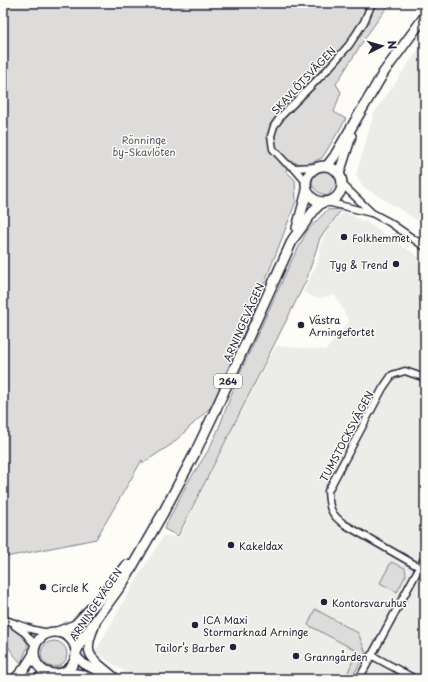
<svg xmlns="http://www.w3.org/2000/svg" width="428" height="682" font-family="'Playpen Sans',sans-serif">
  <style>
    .built { fill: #ecece9 }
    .green { fill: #dddcdb; stroke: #807f8b }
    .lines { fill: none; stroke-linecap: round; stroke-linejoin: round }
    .street-casing { stroke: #22223b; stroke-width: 9 }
    .secondary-casing { stroke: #22223b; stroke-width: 11 }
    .primary-casing { stroke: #22223b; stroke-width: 12 }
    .street { stroke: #fdfcf7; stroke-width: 6 }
    .secondary { stroke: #fdfcf7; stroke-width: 8 }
    .primary { stroke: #fdfcf7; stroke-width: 9 }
    .poi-dot { fill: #22223b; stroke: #fdfcf7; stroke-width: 1.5 }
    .labels { text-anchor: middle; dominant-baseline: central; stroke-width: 3; stroke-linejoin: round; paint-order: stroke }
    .shield { fill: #fdfcf7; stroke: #646373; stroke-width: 1 }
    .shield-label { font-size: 9px; font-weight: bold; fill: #22223b }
    .street-label { font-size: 10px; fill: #22223b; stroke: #fdfcf7 }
    .park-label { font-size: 10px; fill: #5a5a6b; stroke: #fdfcf7 }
    .poi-label { font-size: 10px; fill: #22223b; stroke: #fdfcf7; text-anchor: start }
  </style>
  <rect width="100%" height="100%" fill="#fdfcf7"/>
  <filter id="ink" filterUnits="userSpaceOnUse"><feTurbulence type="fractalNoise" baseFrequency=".025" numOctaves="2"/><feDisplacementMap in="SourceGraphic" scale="8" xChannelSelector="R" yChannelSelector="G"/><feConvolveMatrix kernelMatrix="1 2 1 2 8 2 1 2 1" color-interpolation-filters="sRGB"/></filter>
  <g filter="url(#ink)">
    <g class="built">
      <path d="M425,40V225L362,186L356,175L374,113Z"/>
      <path d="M345,212L364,222L365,221L425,261V679H136L95,652L139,575L164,535L179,538L229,435L276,346L326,350L349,321L335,295L316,298L303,292L317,264L322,241L332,218L336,219Z"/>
    </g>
    <g class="green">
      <path d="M3,3H390L367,35L336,84L341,92L334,112L346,119L322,158L305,165L290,161L286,171L295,180L296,201L282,238L256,305L212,406L172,444L143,463L142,460L96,539L6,557L3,559Z"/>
      <path d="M327,170C345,178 335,184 328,196C307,191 307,173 327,170Z"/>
      <path d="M342,209L320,238L306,281L178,536L164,529L187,484L208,451L218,430L238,377L290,264L307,231L327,210Z"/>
      <path d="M391,562L405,568L406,575L397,592L380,583Z"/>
      <path d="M315,609L358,633L366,653L351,679H345L357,651L308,625Z"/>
      <path d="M3,624C14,629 25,635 28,646L21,663L13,654L3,638Z"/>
      <circle cx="54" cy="654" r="13"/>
    </g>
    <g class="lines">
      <g class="street-casing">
        <g id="street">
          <path d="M294,168L317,167"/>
          <path d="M306,182L294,168L286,163L273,149L271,136L274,126L282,115L327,70L349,45L364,22L372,3"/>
          <path d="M342,184L372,213L389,222L425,247"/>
          <path d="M327,202L371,213"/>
          <path d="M419,567L344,524C330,514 329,507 328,491L383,388L392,375L405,371L425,378"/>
          <path d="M3,619L34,630L49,633"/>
          <path d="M15,626L25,633L36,646"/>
          <path d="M371,655L415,679"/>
          <path d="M359,679L425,557"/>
        </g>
      </g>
      <g class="secondary-casing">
        <g id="secondary">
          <path d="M95,625C80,659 94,658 116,679"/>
          <path d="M76,656L84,664L111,678"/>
          <path d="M65,672L80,674L94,679"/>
        </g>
      </g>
      <g class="primary-casing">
        <g id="primary">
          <path d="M327,166L334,157L384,72L425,16"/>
          <circle cx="324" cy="184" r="18"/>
          <path d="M339,174L351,136"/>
          <path d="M297,228L307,191"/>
          <path d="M57,632L75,625L98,601L127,565"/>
          <circle cx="55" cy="653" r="21"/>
          <path d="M76,652L83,638L124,581L163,513L195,453L216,409L293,239L315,209L322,202"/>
          <path d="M15,679L25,668L34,654"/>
          <path d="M38,679L49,673"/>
        </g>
      </g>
      <use href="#street" class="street"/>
      <use href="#secondary" class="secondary"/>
      <use href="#primary" class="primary"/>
    </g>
  </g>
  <g class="poi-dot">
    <circle cx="344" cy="237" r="4"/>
    <circle cx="396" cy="264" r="4"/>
    <circle cx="301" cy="325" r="4"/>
    <circle cx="231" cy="545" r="4"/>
    <circle cx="43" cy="587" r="4"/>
    <circle cx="324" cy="602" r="4"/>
    <circle cx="195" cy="625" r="4"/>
    <circle cx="233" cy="647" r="4"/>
    <circle cx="296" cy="656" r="4"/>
  </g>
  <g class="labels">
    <rect class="shield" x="214" y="374" width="28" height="14" rx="3"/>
    <g class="shield-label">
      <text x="228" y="381">264</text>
    </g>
    <g class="street-label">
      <text transform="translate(303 80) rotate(-47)">SKAVLÖTSVÄGEN</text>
      <text transform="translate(243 322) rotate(-66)">ARNINGEVÄGEN</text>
      <text transform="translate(346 436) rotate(-62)">TUMSTOCKSVÄGEN</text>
      <text transform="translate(95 604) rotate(-56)">ARNINGEVÄGEN</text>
    </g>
    <g class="park-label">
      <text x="144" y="139">Rönninge<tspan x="144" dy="12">by-Skavlöten</tspan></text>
    </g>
    <g class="poi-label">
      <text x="352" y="237">Folkhemmet</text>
      <text x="388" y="264" text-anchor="end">Tyg &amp; Trend</text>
      <text x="309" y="319">Västra<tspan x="309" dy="12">Arningefortet</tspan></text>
      <text x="239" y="545">Kakeldax</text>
      <text x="51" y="587">Circle K</text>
      <text x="332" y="602">Kontorsvaruhus</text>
      <text x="203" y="619">ICA Maxi<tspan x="203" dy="12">Stormarknad Arninge</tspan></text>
      <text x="225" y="647" text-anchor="end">Tailor’s Barber</text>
      <text x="304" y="656">Granngården</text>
    </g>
  </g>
  <rect width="428" height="682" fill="none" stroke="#fdfcf7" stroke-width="16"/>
  <rect x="8" y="8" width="412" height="666" fill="none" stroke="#22223b" stroke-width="1.5" filter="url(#ink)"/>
  <g transform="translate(382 46) rotate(84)" stroke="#fdfcf7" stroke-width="3" paint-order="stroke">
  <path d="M0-3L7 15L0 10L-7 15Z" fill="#22223b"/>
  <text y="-6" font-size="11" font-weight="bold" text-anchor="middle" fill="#22223b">N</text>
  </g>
</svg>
